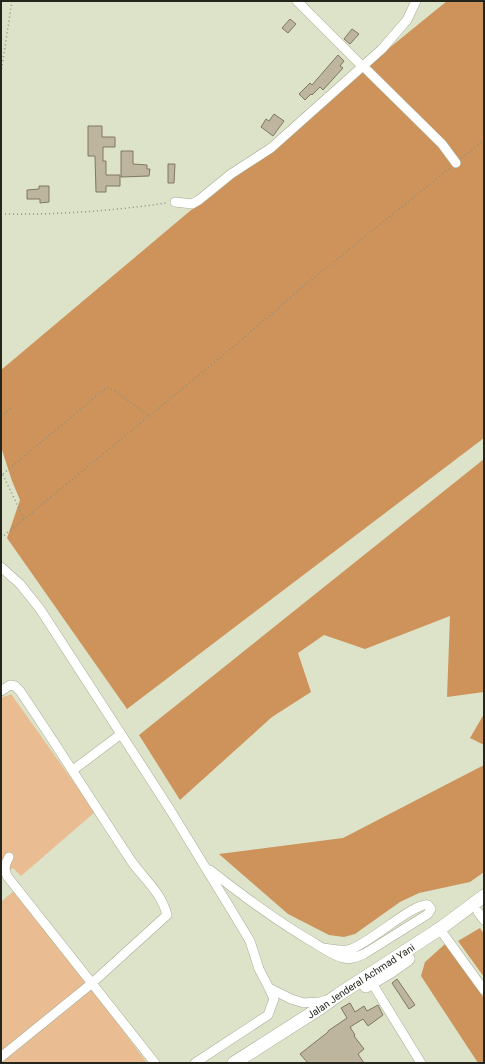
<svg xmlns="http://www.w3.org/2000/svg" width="485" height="1064" font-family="Roboto,sans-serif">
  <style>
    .green { fill: #e9bc92 }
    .forest { fill: #ce935a }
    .building { fill: #bdb59d; stroke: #7f7761 }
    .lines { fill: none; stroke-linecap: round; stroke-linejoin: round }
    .minor-casing { stroke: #a6ac93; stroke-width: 10 }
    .highway-casing { stroke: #a6ac93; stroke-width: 14 }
    .path { stroke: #8c907e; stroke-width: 1.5; stroke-dasharray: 1 3; stroke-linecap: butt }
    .minor { stroke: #fff; stroke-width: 9 }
    .highway { stroke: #fff; stroke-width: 13 }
    .labels { text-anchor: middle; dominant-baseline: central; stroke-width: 3; stroke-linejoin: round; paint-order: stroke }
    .street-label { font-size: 10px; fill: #24261d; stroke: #eaf0d6 }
  </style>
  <rect width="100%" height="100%" fill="#dde3c9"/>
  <g class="green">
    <path d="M11,694L95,812L21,876L13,868L1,877V698Z"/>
    <path d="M17,888L147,1063H1V902Z"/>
  </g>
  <g class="forest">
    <path d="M447,1H484V438L127,709L7,538L20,500L12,481L1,447V370L222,184Z"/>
    <path d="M484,459V692L447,697L450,616L365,649L324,635L298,653L311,692L272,717L180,800L139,735Z"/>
    <path d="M484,714V745L470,738Z"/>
    <path d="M484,765V872L470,882L419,893L400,902L355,934L344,937L329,935L288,914L219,854L343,838Z"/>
    <path d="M480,928L484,934V977L458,941Z"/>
    <path d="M445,944L484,998V1063H478L421,976L425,962Z"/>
  </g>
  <g class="building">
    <path d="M290,19L296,24L288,33L282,28Z"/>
    <path d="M352,29L359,34L350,44L344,39Z"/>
    <path d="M338,55L344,61L340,66L343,68L323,90L320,87L312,95L311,94L305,100L299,94L310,83L312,85Z"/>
    <path d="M274,114L284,121L273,136L261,127L266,119L269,121Z"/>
    <path d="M88,126H102V137H115V147H103V161H106V175H120V186H106V192H96L95,156H88Z"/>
    <path d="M121,151H133V164L147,165V169H150L149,176L121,177Z"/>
    <path d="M168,164H175L174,183H168Z"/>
    <path d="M39,186H49V202L40,203V199H27V190L39,189Z"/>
    <path d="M397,979L415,1005L409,1009L392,983Z"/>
    <path d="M350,1003L355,1012L364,1006L367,1011L378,1005L383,1015L368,1026L363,1019L350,1027L355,1035L354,1036L364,1049L358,1054L364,1063H308L300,1054L328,1032V1031L347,1018L341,1008Z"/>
  </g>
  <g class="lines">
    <g class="minor-casing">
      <g id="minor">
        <path d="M297,1L362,66"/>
        <path d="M367,70L442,144L456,163"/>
        <path d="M175,202L192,204L199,200L231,174L271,148L382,49L407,20L416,1"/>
        <path d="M1,567L20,584L40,609L169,808L235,916L250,941L259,969L269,988L291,999L304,1003C312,1001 317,1005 326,1000"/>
        <path d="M1,691L10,685L15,686L20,691C58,747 94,805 132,862C145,880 161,892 167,915L91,984L1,1057"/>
        <path d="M73,770L121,734"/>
        <path d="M9,857C5,864 4,869 7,876L155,1063"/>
        <path d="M210,870C243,896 275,920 311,941C321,947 332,955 343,958C350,960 357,957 364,954L428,914L431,909L428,905C414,902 370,943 351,949C342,952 332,949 323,948"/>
        <path d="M478,912L484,920"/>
        <path d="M444,935L484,990"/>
        <path d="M372,983L421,1063"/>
        <path d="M195,1063L268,1015L274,999L269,988"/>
      </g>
    </g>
    <g class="highway-casing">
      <g id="highway">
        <path d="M366,986L391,971L408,959"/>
        <path id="s1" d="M234,1063L320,1008L338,995L441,928L484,896"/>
      </g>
    </g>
    <g class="path">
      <path d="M1,73L12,1"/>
      <path d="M462,158L484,140"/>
      <path d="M1,214C56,215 112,211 166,203"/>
      <path d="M1,417L12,407"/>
      <path d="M1,471L24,519"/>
      <path d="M3,474L107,387L115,391L149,416"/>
      <path d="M1,538L239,342L300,289L450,168"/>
    </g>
    <use href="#minor" class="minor"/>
    <use href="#highway" class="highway"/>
  </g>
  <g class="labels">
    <g class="street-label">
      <text stroke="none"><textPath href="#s1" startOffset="151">Jalan Jenderal Achmad Yani</textPath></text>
    </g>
  </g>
  <rect width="485" height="1064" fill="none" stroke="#24261d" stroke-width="4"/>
</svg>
